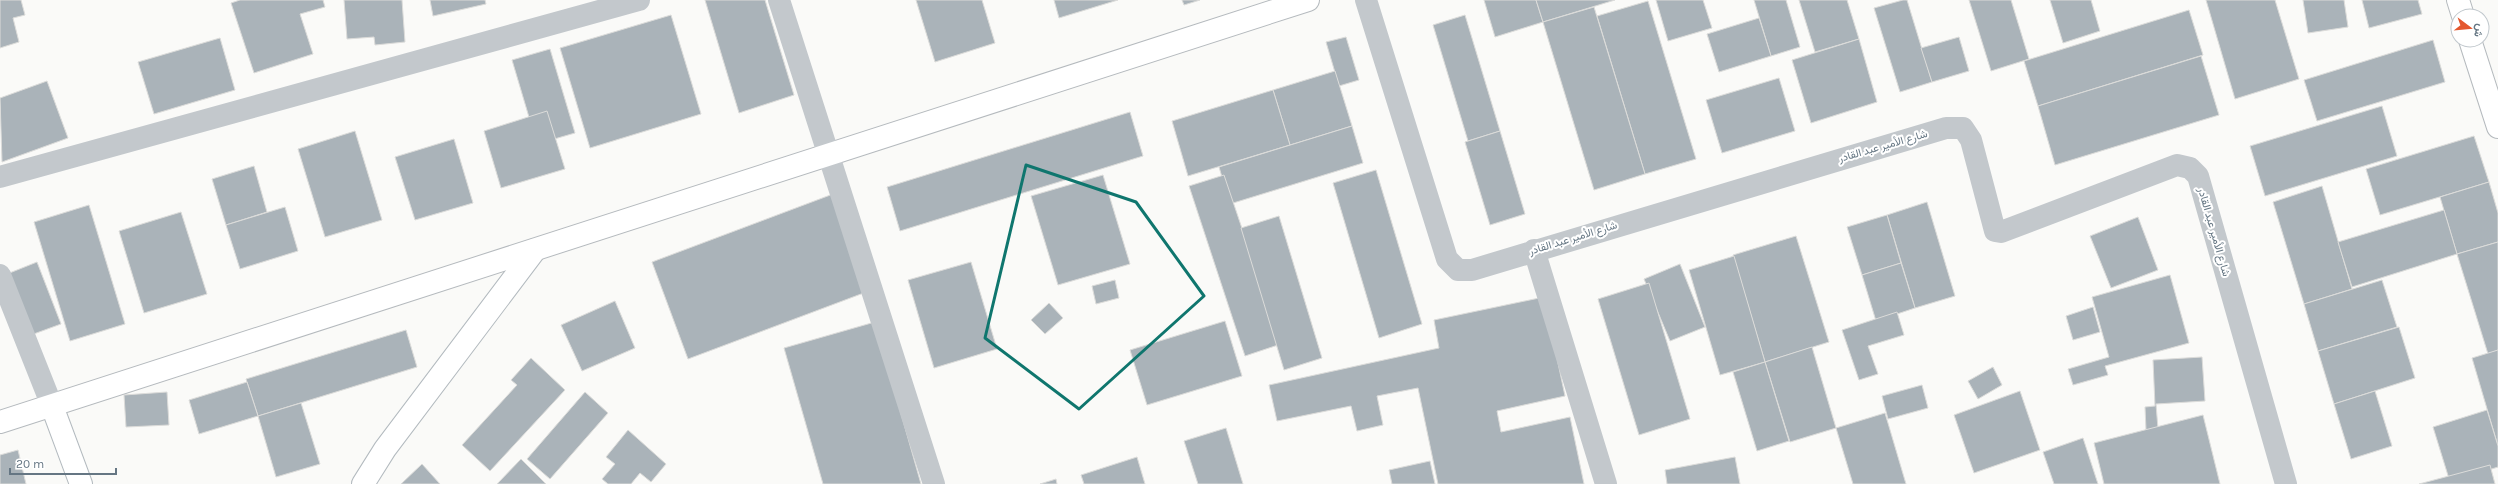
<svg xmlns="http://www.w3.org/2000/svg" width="2498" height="484" font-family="Karla,Vazirmatn,sans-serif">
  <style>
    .building { fill: #aab3b9; stroke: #dcdcda }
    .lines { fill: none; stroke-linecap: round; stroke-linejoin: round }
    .secondary-casing { stroke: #b3babf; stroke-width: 24 }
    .primary-casing { stroke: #b5babe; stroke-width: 24 }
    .street { stroke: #c3c8cc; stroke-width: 22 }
    .secondary { stroke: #fff; stroke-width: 22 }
    .primary { stroke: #fff; stroke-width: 22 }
    .marked { fill: none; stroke: #0f766e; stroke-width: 3; stroke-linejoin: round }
    .labels { text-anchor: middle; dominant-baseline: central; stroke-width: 4; stroke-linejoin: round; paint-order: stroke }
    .street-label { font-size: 11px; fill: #657683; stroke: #fff }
  </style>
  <rect width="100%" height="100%" fill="#fafaf8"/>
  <g class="building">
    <path d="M0,0H21L25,15L13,18L19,42L0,48Z"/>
    <path d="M240,0H323L325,7L300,14L313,54L254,73L231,3Z"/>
    <path d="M344,0H402L405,42L375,45L374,37L347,39Z"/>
    <path d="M430,0H485L486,4L433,16Z"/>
    <path d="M705,0H765L794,95L739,113Z"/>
    <path d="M916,0H982L995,43L935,62Z"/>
    <path d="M1054,0H1118L1059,18Z"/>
    <path d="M1182,0H1200L1184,5Z"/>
    <path d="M1484,0H1536L1543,22L1495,37Z"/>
    <path d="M1536,0H1615L1543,22Z"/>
    <path d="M1656,0H1703L1712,28L1668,41Z"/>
    <path d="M1754,0H1786L1800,47L1771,56Z"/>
    <path d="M1799,0H1847L1859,39L1815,52Z"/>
    <path d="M1903,0H1907L1932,82L1900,92L1874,8Z"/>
    <path d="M1969,0H2011L2029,59L1991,71Z"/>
    <path d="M2050,0H2091L2100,31L2063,43Z"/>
    <path d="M2206,0H2275L2299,79L2235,99Z"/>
    <path d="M2303,0H2344L2348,27L2308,33Z"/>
    <path d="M2362,0H2418L2422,14L2369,28Z"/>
    <path d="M1648,1L1696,159L1645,174L1597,16Z"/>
    <path d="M1594,7L1645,174L1594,190L1543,22Z"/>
    <path d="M2189,10L2203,55L2038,106L2024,61Z"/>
    <path d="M671,15L701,114L590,148L560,48Z"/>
    <path d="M1465,15L1500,131L1468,141L1433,25Z"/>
    <path d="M1759,18L1771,56L1719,72L1707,34Z"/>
    <path d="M1346,37L1359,80L1339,86L1326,42Z"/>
    <path d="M1959,37L1969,71L1932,82L1921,48Z"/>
    <path d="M220,38L235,90L154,114L138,62Z"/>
    <path d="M1859,39L1877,102L1811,123L1792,60Z"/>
    <path d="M2433,40L2445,82L2317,121L2304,80Z"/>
    <path d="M550,49L575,133L537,144L512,60Z"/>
    <path d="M2201,56L2219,115L2055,165L2038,106Z"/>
    <path d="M1335,71L1352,126L1290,145L1273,90Z"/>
    <path d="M1779,78L1795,131L1722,153L1706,100Z"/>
    <path d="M47,81L68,138L2,162L0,98Z"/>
    <path d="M1273,90L1290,145L1188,176L1172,121Z"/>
    <path d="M2382,106L2397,156L2265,196L2250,146Z"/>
    <path d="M547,111L565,169L501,188L484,131Z"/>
    <path d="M1130,112L1143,156L900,231L887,187Z"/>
    <path d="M1352,126L1363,163L1230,204L1219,167Z"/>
    <path d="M355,131L382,220L325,237L298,149Z"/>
    <path d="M1500,131L1525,214L1490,225L1465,142Z"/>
    <path d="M2474,136L2489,182L2380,215L2366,169Z"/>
    <path d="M454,139L473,203L415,220L395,157Z"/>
    <path d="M254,166L267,212L226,225L212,179Z"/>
    <path d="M1376,170L1422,324L1379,338L1333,183Z"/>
    <path d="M1103,175L1130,264L1058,285L1031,196Z"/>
    <path d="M1224,175L1281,344L1245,356L1189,186Z"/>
    <path d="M2489,182L2498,213V242L2457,254L2440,197Z"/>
    <path d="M2322,186L2352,289L2304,304L2273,202Z"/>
    <path d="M833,194L869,291L688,359L652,262Z"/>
    <path d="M1927,202L1955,296L1915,308L1887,215Z"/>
    <path d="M89,205L125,324L70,341L34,222Z"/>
    <path d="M285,207L298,251L240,269L226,225Z"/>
    <path d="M2444,210L2457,254L2352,287L2338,242Z"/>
    <path d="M181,212L207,294L144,313L119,231Z"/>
    <path d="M1887,215L1901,263L1862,275L1847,227Z"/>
    <path d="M1279,216L1322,358L1284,370L1241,228Z"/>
    <path d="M2138,217L2158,270L2111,288L2090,236Z"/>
    <path d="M1796,236L1829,342L1765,362L1733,255Z"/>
    <path d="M2498,242V350L2488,354L2457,254Z"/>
    <path d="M1734,256L1765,362L1720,375L1689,270Z"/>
    <path d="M37,262L61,324L31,335L7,274Z"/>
    <path d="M971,262L997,349L934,368L908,280Z"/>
    <path d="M1901,263L1915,308L1876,321L1862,275Z"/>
    <path d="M1680,264L1705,327L1670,341L1644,279Z"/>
    <path d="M2170,275L2189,343L2105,366L2108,375L2073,385L2068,369L2109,357L2092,297Z"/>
    <path d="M1115,280L1119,298L1096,304L1092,286Z"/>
    <path d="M2382,280L2397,327L2318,351L2304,304Z"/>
    <path d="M1649,283L1690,419L1639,435L1598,299Z"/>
    <path d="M1544,297L1565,396L1497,411L1501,432L1570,417L1584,484H1438L1418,388L1377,396L1383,425L1357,431L1351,406L1277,421L1269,385L1439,348L1434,320Z"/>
    <path d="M615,301L635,348L582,371L561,325Z"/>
    <path d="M1049,303L1063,318L1045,334L1031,320Z"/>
    <path d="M2093,307L2100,332L2073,340L2066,316Z"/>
    <path d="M1897,312L1904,335L1868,346L1878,374L1859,380L1842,330Z"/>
    <path d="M1225,321L1242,376L1147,405L1130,350Z"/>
    <path d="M875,322L921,484H823L784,348Z"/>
    <path d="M2399,327L2415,378L2334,404L2318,351Z"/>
    <path d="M406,330L417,367L258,416L246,379Z"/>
    <path d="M1812,347L1836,428L1790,442L1765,362Z"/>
    <path d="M2498,350V446L2472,358Z"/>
    <path d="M2202,357L2205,401L2156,404L2158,429L2146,430L2145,407L2155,406L2153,360Z"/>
    <path d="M531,358L565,390L490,471L462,445L517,385L511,380Z"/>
    <path d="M1765,362L1789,441L1757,451L1733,372Z"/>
    <path d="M1993,367L2002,385L1978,399L1968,381Z"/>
    <path d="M247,382L258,416L199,434L189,400Z"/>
    <path d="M1922,385L1928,408L1888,419L1882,396Z"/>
    <path d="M2020,391L2040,450L1974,473L1954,415Z"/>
    <path d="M2375,391L2392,446L2351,459L2334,404Z"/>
    <path d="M167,392L169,425L126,427L124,395Z"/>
    <path d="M585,392L608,413L550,479L527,459Z"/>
    <path d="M301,403L320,464L276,477L258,416Z"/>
    <path d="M2487,410L2498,446V467L2450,482L2433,427Z"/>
    <path d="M1885,413L1906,484H1853L1836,428Z"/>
    <path d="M2203,415L2220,484H2104L2094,443Z"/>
    <path d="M1226,428L1243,484H1198L1184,441Z"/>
    <path d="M628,430L666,464L651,482L640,473L631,484H608L602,479L615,464L606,457Z"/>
    <path d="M2083,438L2098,484H2054L2043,452Z"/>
    <path d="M18,450L26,484H0V455Z"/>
    <path d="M1137,457L1145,484H1084L1081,475Z"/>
    <path d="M1735,457L1740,484H1667L1665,470Z"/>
    <path d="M521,459L546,484H497Z"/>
    <path d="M1430,461L1435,484H1392L1389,470Z"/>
    <path d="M422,464L440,484H401Z"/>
    <path d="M2490,465L2495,484H2419Z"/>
    <path d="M1056,479L1057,484H1040Z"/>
  </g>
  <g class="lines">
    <g class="secondary-casing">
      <g id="secondary">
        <path d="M52,406L81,484"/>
        <path d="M363,484L385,449L535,250"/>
      </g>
    </g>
    <g class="primary-casing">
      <g id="primary">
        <path d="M2458,0L2463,16"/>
        <path d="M2470,40L2498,127"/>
        <path d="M0,422L1308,0"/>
      </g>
    </g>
    <g class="street">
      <path d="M779,0L934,484"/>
      <path d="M1366,0L1447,259L1458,270H1472L1946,128H1963L1971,140L1995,231L2001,232L2177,165L2190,168L2198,176L2286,484"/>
      <path d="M0,177L639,0"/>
      <path d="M1534,250L1606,484"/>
      <path d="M0,275L52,406"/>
    </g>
    <use href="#secondary" class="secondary"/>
    <use href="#primary" class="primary"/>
  </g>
  <path class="marked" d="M1026,165L1136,202L1204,296L1079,409L985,338Z"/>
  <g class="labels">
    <g class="street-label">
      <text transform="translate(1883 146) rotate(-16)">شارع الأمير عبد القادر</text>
      <text transform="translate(2214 232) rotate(74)">شارع الأمير عبد القادر</text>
      <text transform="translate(1573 238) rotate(-17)">شارع الأمير عبد القادر</text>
    </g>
  </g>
  <g transform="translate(2470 28) rotate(106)"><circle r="19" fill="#ffffff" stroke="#c1c8cd"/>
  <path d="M0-3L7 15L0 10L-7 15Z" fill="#e4572e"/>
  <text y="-6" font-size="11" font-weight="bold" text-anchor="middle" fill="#657683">ش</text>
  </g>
  <path d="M10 468v6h106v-6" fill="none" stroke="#657683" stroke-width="2"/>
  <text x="16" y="468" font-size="12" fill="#657683" stroke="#ffffff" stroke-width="3" paint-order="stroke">20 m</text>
</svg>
